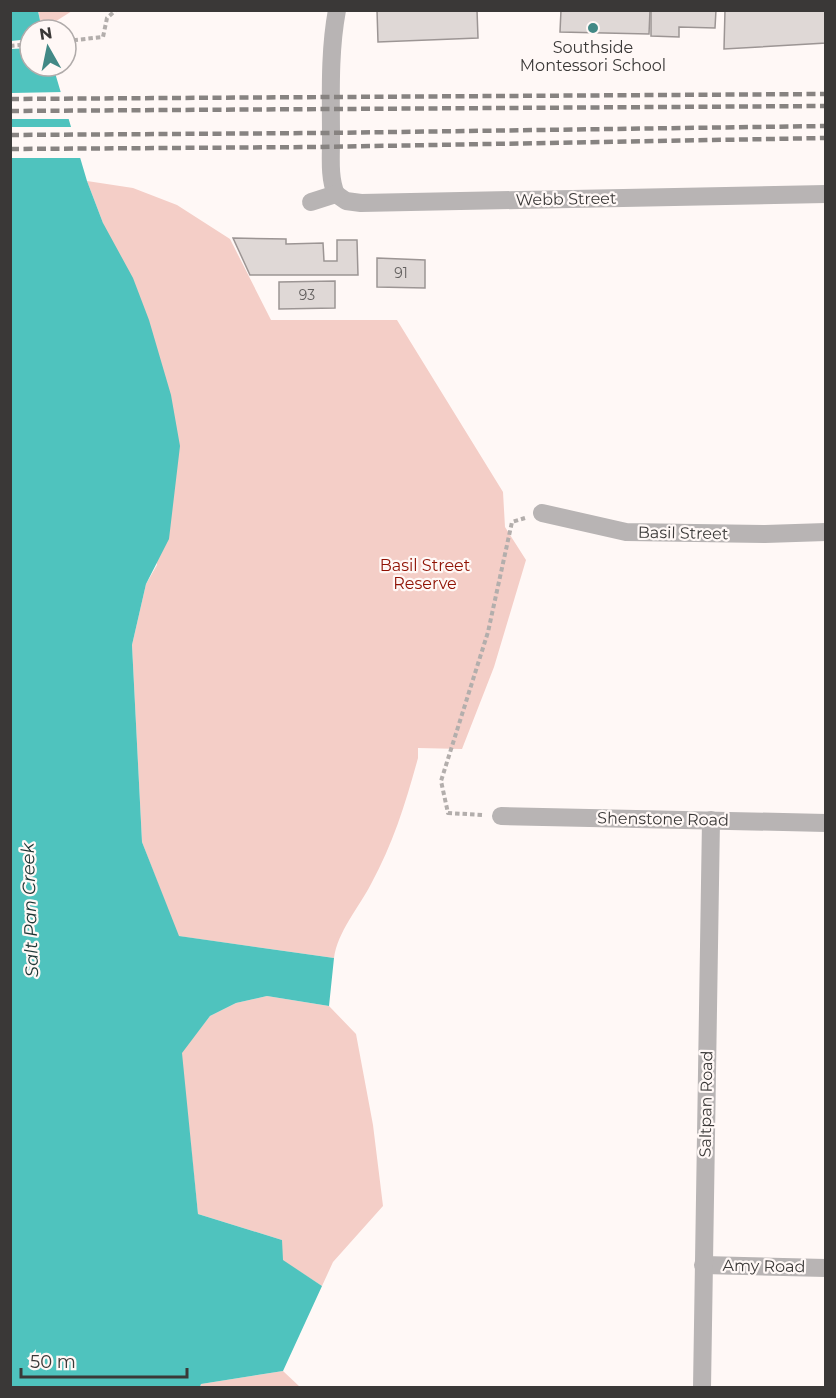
<svg xmlns="http://www.w3.org/2000/svg" width="836" height="1398" font-family="Montserrat,sans-serif">
  <style>
    .green { fill: #f4cec7 }
    .water { fill: #4fc3be }
    .pier { fill: #fff8f6 }
    .building { fill: #dfd8d6; stroke: #9c9594; stroke-width: 1.5 }
    .lines { fill: none; stroke-linecap: round; stroke-linejoin: round }
    .path { stroke: #b3aeac; stroke-width: 4; stroke-dasharray: 4.5 3; stroke-linecap: butt }
    .minor { stroke: #b8b4b4; stroke-width: 18 }
    .rail { stroke: #878381; stroke-width: 4.5; stroke-dasharray: 9 4.5; stroke-linecap: butt }
    .poi-dot { fill: #428986; stroke: #fff8f6; stroke-width: 2 }
    .labels { text-anchor: middle; dominant-baseline: central; stroke-width: 4.5; stroke-linejoin: round; paint-order: stroke }
    .number-label { font-size: 14px; fill: #63605f }
    .poi-label { font-size: 16px; fill: #3a3837; stroke: #fff8f6 }
    .street-label { font-size: 16px; fill: #3a3837; stroke: #fff8f6 }
    .park-label { font-size: 16px; fill: #8f1103; stroke: #fff8f6 }
    .water-label { font-size: 18px; font-style: italic; fill: #1b3533; stroke: #fff8f6 }
  </style>
  <rect width="100%" height="100%" fill="#fff8f6"/>
  <g class="green">
    <path d="M38,10L72,11L42,30Z"/>
    <path d="M87,181L133,188L177,205L230,239L271,320H397L503,492L505,527L526,560L494,667L462,749L418,748V758C406,802 393,844 371,884C358,909 338,931 334,958L178,936L142,842L132,645L146,584L157,565L103,223Z"/>
    <path d="M267,996L329,1006L356,1034L373,1125L383,1206L333,1262L322,1286L282,1260V1240L198,1214L181,1053L210,1016L236,1003Z"/>
    <path d="M283,1371L300,1387L200,1388L201,1384Z"/>
  </g>
  <path class="water" d="M10,11H38L42,30H30V66H53L87,181L103,223L133,278L149,320L171,395L180,446L169,539L146,584L132,645L142,842L179,936L334,958L329,1006L267,996L236,1003L210,1016L182,1053L198,1214L282,1240L283,1260L322,1286L283,1371L201,1384L200,1387H11Z"/>
  <g class="pier">
    <path d="M30,39V48L11,49V41Z"/>
    <path d="M64,92L72,119H11V93Z"/>
    <path d="M11,127H74L83,158H11Z"/>
  </g>
  <g class="building">
    <path d="M377,10H477L478,38L378,42Z"/>
    <path d="M561,10H650L649,34L560,32Z"/>
    <path d="M651,10H716L715,28L679,27V37L651,36Z"/>
    <path d="M725,10H826V43L724,49Z"/>
    <path d="M233,238L286,239V244L323,243L324,261H337V240H357L358,275H250Z"/>
    <path d="M377,258L425,260V288L377,287Z"/>
    <path d="M335,281V308L279,309V282Z"/>
  </g>
  <g class="lines">
    <g class="path">
      <path d="M66,41L103,37L107,18L116,10"/>
      <path d="M10,46L30,44"/>
      <path d="M482,815L448,813L441,781L488,632L512,522L525,518"/>
    </g>
    <g class="minor">
      <path d="M336,194L346,201L361,203L826,194"/>
      <path d="M336,194C329,178 331,157 331,140C331,96 329,53 337,10"/>
      <path d="M311,202L336,194"/>
      <path d="M542,513L626,532L765,534L826,532"/>
      <path d="M501,816L826,823"/>
      <path d="M703,1265L826,1268"/>
      <path d="M702,1388L711,820"/>
    </g>
    <g class="rail">
      <path d="M10,99L826,94"/>
      <path d="M10,111L826,106"/>
      <path d="M10,135L321,133L826,126"/>
      <path d="M10,149L320,147L826,138"/>
    </g>
  </g>
  <circle class="poi-dot" cx="593" cy="28" r="6"/>
  <g class="labels">
    <g class="number-label">
      <text x="401" y="273">91</text>
      <text x="307" y="295">93</text>
    </g>
    <g class="poi-label">
      <text x="593" y="47">Southside<tspan x="593" dy="18">Montessori School</tspan></text>
    </g>
    <g class="street-label">
      <text transform="translate(566 199) rotate(-1)">Webb Street</text>
      <text transform="translate(683 533) rotate(1)">Basil Street</text>
      <text transform="translate(663 819) rotate(1)">Shenstone Road</text>
      <text transform="translate(706 1104) rotate(-89)">Saltpan Road</text>
      <text transform="translate(764 1266) rotate(1)">Amy Road</text>
    </g>
    <g class="park-label">
      <text x="425" y="565">Basil Street<tspan x="425" dy="18">Reserve</tspan></text>
    </g>
    <g class="water-label">
      <text transform="translate(30 910) rotate(-92)">Salt Pan Creek</text>
    </g>
  </g>
  <rect width="836" height="1398" fill="none" stroke="#3a3837" stroke-width="24"/>
  <g transform="translate(48 48) rotate(351)"><circle r="28" fill="#fff8f6" stroke="#b0abaa" stroke-width="1.5"/>
  <path d="M0-4.5L10 22L0 15L-10 22Z" fill="#428986"/>
  <text y="-9" font-size="16" font-weight="bold" text-anchor="middle" fill="#3a3837">N</text>
  </g>
  <path d="M21 1368v9h166v-9" fill="none" stroke="#3a3837" stroke-width="3"/>
  <text x="30" y="1368" font-size="18" fill="#3a3837" stroke="#fff8f6" stroke-width="4.5" paint-order="stroke">50 m</text>
</svg>
